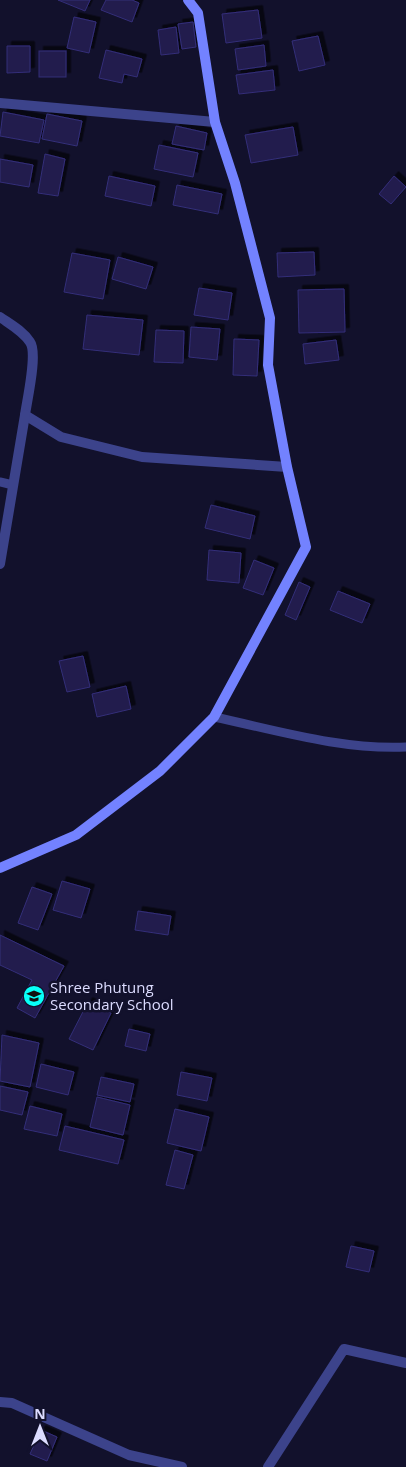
<svg xmlns="http://www.w3.org/2000/svg" width="406" height="1467" font-family="'Open Sans',sans-serif">
  <style>
    .building { fill: #201d4d; stroke: #342e79; filter: url(#shadow) }
    .lines { fill: none; stroke-linecap: round; stroke-linejoin: round }
    .lane { stroke: #3c438b; stroke-width: 9 }
    .street { stroke: #3c438b; stroke-width: 10 }
    .secondary { stroke: #7382ff; stroke-width: 10 }
    .labels { text-anchor: middle; dominant-baseline: central; stroke-width: 5; stroke-linejoin: round; paint-order: stroke }
    .poi-label { font-size: 15px; fill: #dcdcff; stroke: #12112c; text-anchor: start }
  </style>
  <defs>
    <filter id="shadow"><feDropShadow dx="4.5" dy="-4.5" stdDeviation="0" flood-color="#0009"/></filter>
  </defs>
  <rect width="100%" height="100%" fill="#12112c"/>
  <g class="building">
    <path d="M58,0H90L85,11Z"/>
    <path d="M106,0H132L139,3L132,22L101,10Z"/>
    <path d="M258,10L262,38L226,43L222,14Z"/>
    <path d="M74,17L96,22L89,53L67,48Z"/>
    <path d="M193,22L196,47L182,49L178,24Z"/>
    <path d="M176,27L179,53L161,55L158,30Z"/>
    <path d="M318,36L325,65L299,71L292,41Z"/>
    <path d="M264,45L266,66L238,70L235,49Z"/>
    <path d="M7,46H30V72L7,73Z"/>
    <path d="M106,50L142,59L137,77L124,74L122,83L99,78Z"/>
    <rect x="39" y="51" width="27" height="26"/>
    <path d="M273,70L275,90L239,94L236,75Z"/>
    <path d="M3,112L44,120L39,143L0,136Z"/>
    <path d="M47,114L82,121L77,146L42,139Z"/>
    <path d="M176,126L207,133L204,150L172,144Z"/>
    <path d="M293,127L298,155L251,163L245,135Z"/>
    <path d="M159,145L198,153L193,177L154,169Z"/>
    <path d="M45,154L65,159L58,196L38,193Z"/>
    <path d="M0,159L33,165L29,187L0,182Z"/>
    <path d="M109,176L155,186L151,206L105,196Z"/>
    <path d="M394,176L406,187L391,204L379,194Z"/>
    <path d="M177,185L222,194L218,214L173,205Z"/>
    <path d="M314,252L315,275L278,277L277,253Z"/>
    <path d="M72,253L110,260L103,299L64,292Z"/>
    <path d="M118,257L153,267L146,289L112,279Z"/>
    <path d="M199,288L232,293L228,320L194,315Z"/>
    <path d="M344,289L345,332L299,333L298,290Z"/>
    <path d="M87,315L143,320L139,355L83,349Z"/>
    <path d="M191,327L220,329L217,360L189,357Z"/>
    <path d="M156,330L184,331L183,363L154,362Z"/>
    <path d="M234,339L259,340L257,376L233,375Z"/>
    <path d="M336,340L339,360L305,364L303,344Z"/>
    <path d="M211,505L255,516L250,539L205,528Z"/>
    <path d="M209,550L241,553L239,583L207,580Z"/>
    <path d="M254,560L274,568L263,595L243,588Z"/>
    <path d="M299,582L310,587L296,620L285,615Z"/>
    <path d="M338,591L370,604L362,623L330,610Z"/>
    <path d="M83,656L90,687L67,692L59,661Z"/>
    <path d="M126,686L131,709L97,717L92,694Z"/>
    <path d="M62,881L90,889L81,918L53,910Z"/>
    <path d="M32,887L52,894L38,930L18,923Z"/>
    <path d="M138,911L171,916L168,935L135,930Z"/>
    <path d="M0,935L64,966L35,1018L17,1008L32,980L0,965Z"/>
    <path d="M88,1002L111,1013L93,1050L69,1039Z"/>
    <path d="M129,1029L150,1034L146,1051L125,1046Z"/>
    <path d="M2,1035L39,1043L30,1087L0,1081Z"/>
    <path d="M41,1064L74,1072L68,1095L36,1087Z"/>
    <path d="M181,1072L212,1078L207,1101L177,1095Z"/>
    <path d="M101,1077L134,1084L130,1102L97,1095Z"/>
    <path d="M0,1086L28,1092L22,1115L0,1110Z"/>
    <path d="M97,1097L130,1105L123,1135L90,1127Z"/>
    <path d="M30,1106L62,1114L57,1136L24,1129Z"/>
    <path d="M175,1109L209,1117L201,1151L167,1143Z"/>
    <path d="M65,1126L124,1140L118,1164L59,1150Z"/>
    <path d="M175,1150L193,1155L184,1189L166,1185Z"/>
    <path d="M351,1246L374,1251L369,1272L346,1267Z"/>
    <path d="M41,1430L57,1437L47,1461L30,1454Z"/>
  </g>
  <g class="lines">
    <g class="lane">
      <path d="M0,482L13,485"/>
      <path d="M214,717C276,730 341,750 406,747"/>
    </g>
    <g class="street">
      <path d="M0,103L215,122"/>
      <path d="M0,317C10,324 23,331 30,342C38,353 27,400 25,415L61,437L142,457L287,467"/>
      <path d="M0,564L25,415"/>
      <path d="M0,1402L12,1403L129,1455L182,1467"/>
      <path d="M268,1467L344,1349L406,1363"/>
    </g>
    <path class="secondary" d="M0,868L76,835L160,771L214,717L306,547L287,467L268,365L270,318L235,183L215,122L198,13L188,0"/>
  </g>
  <defs>
    <g id="school-disc" transform="scale(1.125)"><circle r="9.5" fill="#08fff8" stroke="#12112c"/><path d="M0-5L7-2L0 1L-7-2ZM-4 1L0 2.5L4 1V4Q0 6-4 4Z" fill="#111"/></g>
  </defs>
  <g fill-rule="evenodd">
    <use href="#school-disc" x="34" y="996"/>
  </g>
  <g class="labels">
    <g class="poi-label">
      <text x="50" y="987">Shree Phutung<tspan x="50" dy="17">Secondary School</tspan></text>
    </g>
  </g>
  <g transform="translate(40 1427)" stroke="#12112c" stroke-width="4" paint-order="stroke">
  <path d="M0-4L9 19L0 12L-9 19Z" fill="#dcdcff"/>
  <text y="-8" font-size="14" font-weight="bold" text-anchor="middle" fill="#dcdcff">N</text>
  </g>
</svg>
